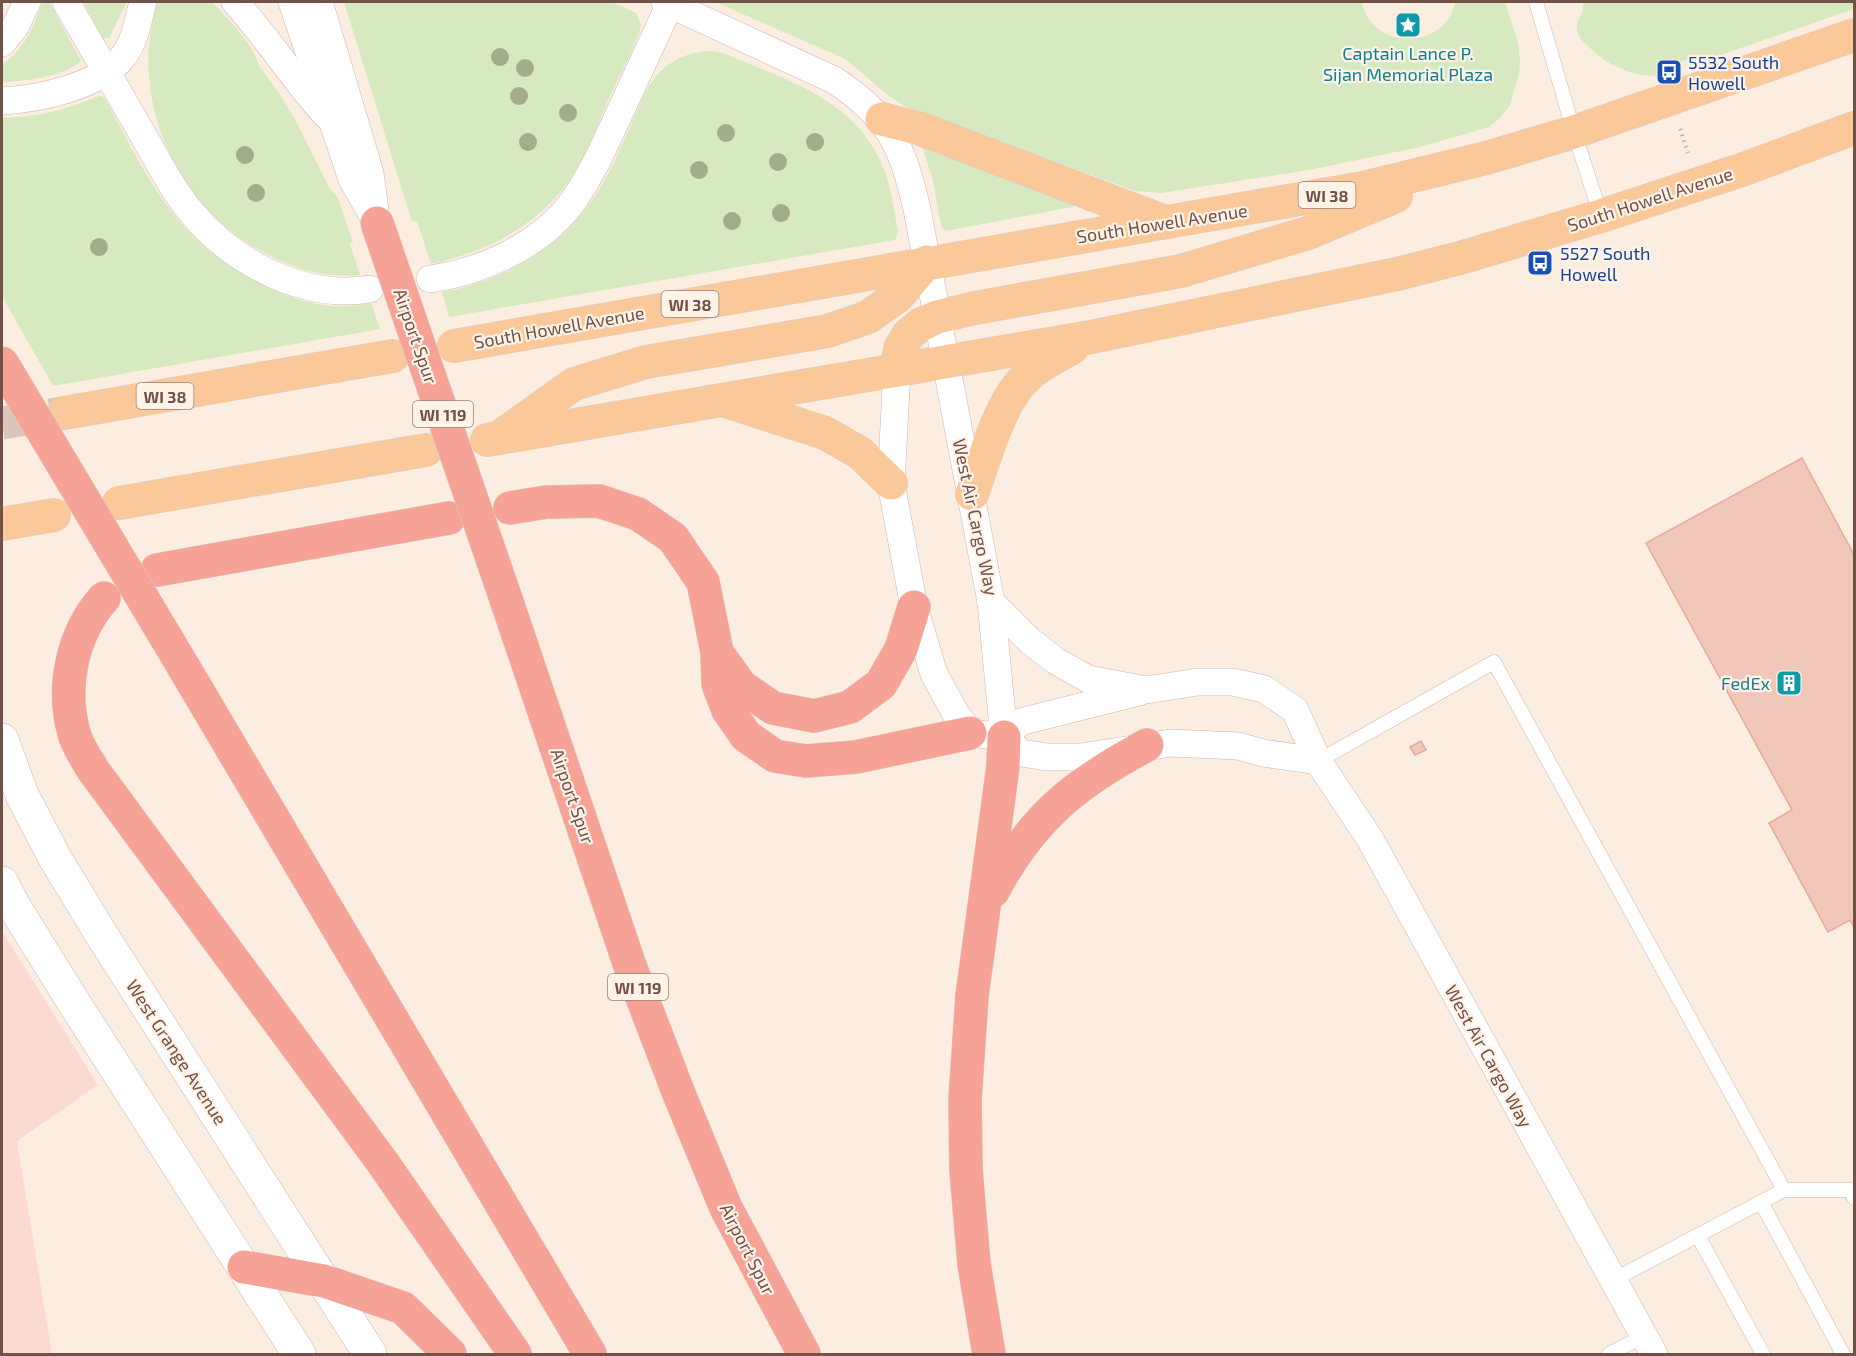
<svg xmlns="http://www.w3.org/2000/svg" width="1856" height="1356" font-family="'Exo 2',sans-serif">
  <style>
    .commercial { fill: #fcdad4 }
    .green { fill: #d6e9c0 }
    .building { fill: #f1c7b9; stroke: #e3ab99; stroke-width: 1.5 }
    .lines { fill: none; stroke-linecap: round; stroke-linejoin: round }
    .primary-tunnel { stroke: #dac6bb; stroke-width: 33; stroke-dasharray: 33 16; stroke-linecap: butt }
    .service-casing { stroke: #cfb5ab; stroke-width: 15 }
    .minor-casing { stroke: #cfb5ab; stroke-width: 28 }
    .tertiary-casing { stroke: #cfb5ab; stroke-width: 34 }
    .primary-casing { stroke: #d8cecc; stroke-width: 34 }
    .motorway-casing { stroke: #d8cecc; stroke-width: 34 }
    .path { stroke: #d5aa9c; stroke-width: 4; stroke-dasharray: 1.5 4.5; stroke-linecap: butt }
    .service { stroke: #fff; stroke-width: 14 }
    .minor { stroke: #fff; stroke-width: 27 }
    .tertiary { stroke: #fff; stroke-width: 33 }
    .primary { stroke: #fac899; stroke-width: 33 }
    .motorway { stroke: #f6a297; stroke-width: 33 }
    .motorway-bridge-casing { stroke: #d8cecc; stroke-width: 34; stroke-linecap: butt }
    .motorway-bridge { stroke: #f6a297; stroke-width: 33 }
    .tree { fill: #a2ad89 }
    .labels { text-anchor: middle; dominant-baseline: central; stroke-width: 4.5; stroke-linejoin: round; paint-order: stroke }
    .shield { fill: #fff2e6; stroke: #9c8177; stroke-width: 1.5 }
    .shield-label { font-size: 16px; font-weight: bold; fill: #725148 }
    .culture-label { font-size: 18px; fill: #0d838f; stroke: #fff2e6 }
    .transit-label { font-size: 18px; fill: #164399; stroke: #fff2e6; text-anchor: start }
    .street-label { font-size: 18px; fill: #725148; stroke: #fff2e6 }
  </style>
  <rect width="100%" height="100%" fill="#fcede1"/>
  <path class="commercial" d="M2,931L98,1085L17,1141L52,1354H2Z"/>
  <g class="green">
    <path d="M43,2L50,3L81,61C64,77 24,81 2,82V65C27,47 32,28 43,2Z"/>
    <path d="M83,2H127L109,38H103Z"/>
    <path d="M157,2H212C226,16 255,46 259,66L281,96L297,123L329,187L337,196L353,242L350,244L360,275C320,278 296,269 261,251C188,211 143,129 149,46C150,31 154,16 157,2Z"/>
    <path d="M344,2H611L636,13L641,25C639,41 618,78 610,96C599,120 590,147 576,170C544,223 490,251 431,264L417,221L412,222Z"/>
    <path d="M715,2H1362C1371,51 1446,51 1455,2H1505L1518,43L1520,60L1519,73L1510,105L1499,119L1489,127L1420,147L1309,170L1161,193L1135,191L908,108C884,96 865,73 843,58Z"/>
    <path d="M1583,2H1854V9L1706,60L1704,54L1657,70L1658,76C1631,76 1609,66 1590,48C1584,42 1577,37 1577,28C1576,18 1585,16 1583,2Z"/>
    <path d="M709,51L723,53C787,80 859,100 885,172C892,191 894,212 898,231L895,240L449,317L442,292C509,280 569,243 603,183C620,153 632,121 646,91C660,66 680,53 709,51Z"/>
    <path d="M99,96L104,97C151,183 175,244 270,288C304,304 334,311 371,303L380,329L53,386L2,296V118C36,118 67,109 99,96Z"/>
    <path d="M922,147L1075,204L1072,207L946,231L942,228L940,221L933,180Z"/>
  </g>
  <g class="building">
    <path d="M1802,458L1854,555V928L1850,920L1828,932L1769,823L1792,810L1646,543Z"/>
    <path d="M1421,741L1426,750L1415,755L1410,747Z"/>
  </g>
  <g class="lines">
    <path class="primary-tunnel" d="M2,423L63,413"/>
    <g class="service-casing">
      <g id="service">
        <path d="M1536,2L1574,132L1601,216"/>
        <path d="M1318,761L1494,662L1784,1190L1613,1280"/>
        <path d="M1784,1190H1851L1854,1198"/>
        <path d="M1761,1202L1843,1354"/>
        <path d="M1698,1236L1763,1354"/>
        <path d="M1609,1354L1644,1336"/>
      </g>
    </g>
    <g class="minor-casing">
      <g id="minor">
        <path d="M66,2C90,44 115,86 139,128C156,157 171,188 192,213C234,263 304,300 370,289"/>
        <path d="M235,2C268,38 293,79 326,115"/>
        <path d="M292,2L352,179L377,223"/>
        <path d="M319,2L370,173L375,210"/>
        <path d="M665,2L834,80C890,117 902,145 917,209L991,602L1004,737"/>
        <path d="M2,43L15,27L27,2"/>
        <path d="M2,101C38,99 97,87 122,58C135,43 138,20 143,2"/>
        <path d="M430,279C480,272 534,248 567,209C590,180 604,146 620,112C637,76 653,40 670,4"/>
        <path d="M897,370L891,483L914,607L934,674L956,714L970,733L1004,737L1021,753L1047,757H1081L1171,743L1238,746L1263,753L1318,761"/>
        <path d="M991,602L1030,641L1056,661L1088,679L1146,690L1198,682H1233L1264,689L1295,710L1318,761L1370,839L1654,1354"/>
        <path d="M1004,737L1020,722L1139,692"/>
      </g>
    </g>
    <g class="tertiary-casing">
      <g id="tertiary">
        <path d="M2,740L22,795L56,860L103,937L370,1354"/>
        <path d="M2,883L15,908L76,1006L299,1354"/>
      </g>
    </g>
    <g class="primary-casing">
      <g id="primary">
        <path d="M882,119L921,129L1165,222"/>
        <path d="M454,346L1363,188L1486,158L1574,132L1854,35"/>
        <path d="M897,370L900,349L908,335L920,325L937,317L975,308L1181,271L1308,233L1396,196"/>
        <path d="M726,401L825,433L860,453L891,483"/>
        <path d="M64,413L393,356"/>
        <path d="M504,434L574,384L646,362L828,331L868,317L898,296L927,262"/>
        <path d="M487,440L1091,337L1397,274L1460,258L1601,216L1747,168L1854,128"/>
        <path d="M972,494C984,461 997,412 1019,385C1033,368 1053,358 1072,348"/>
        <path d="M119,503L426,450"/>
        <path d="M2,524L54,515"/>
      </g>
    </g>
    <g class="motorway-casing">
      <g id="motorway">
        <path d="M510,508L547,502L599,501L638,514L673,538L703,582L717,652L718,684L728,710L746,736L775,756L806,761L856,757L970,733"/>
        <path d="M157,570L449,518"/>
        <path d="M104,598C72,634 61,687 74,733C77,746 87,759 93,770L383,1163L515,1354"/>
        <path d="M508,605L630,966L679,1094L726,1208L804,1354"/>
        <path d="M718,654L741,686L773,708L814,716L850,707L881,684L901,649L914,607"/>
        <path d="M183,666L590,1354"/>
        <path d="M993,891C1031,819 1075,783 1147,745"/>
        <path d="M244,1267L324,1281L403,1308L450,1354"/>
        <path d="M989,1354L974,1264L966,1170L965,1100L972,996L1003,766L1004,737"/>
      </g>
    </g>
    <path class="path" d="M1680,129L1688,153"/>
    <use href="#service" class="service"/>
    <use href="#minor" class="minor"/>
    <use href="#tertiary" class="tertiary"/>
    <use href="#primary" class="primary"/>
    <use href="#motorway" class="motorway"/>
    <g class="motorway-bridge-casing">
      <g id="motorway-bridge">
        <path d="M377,223L508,605"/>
        <path d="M2,363L183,666"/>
      </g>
    </g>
    <use href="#motorway-bridge" class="motorway-bridge"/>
  </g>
  <g class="tree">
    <circle cx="500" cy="57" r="9"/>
    <circle cx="525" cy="68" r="9"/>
    <circle cx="519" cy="96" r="9"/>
    <circle cx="568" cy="113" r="9"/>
    <circle cx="726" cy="133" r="9"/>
    <circle cx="528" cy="142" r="9"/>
    <circle cx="815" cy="142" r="9"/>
    <circle cx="245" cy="155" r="9"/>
    <circle cx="778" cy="162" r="9"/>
    <circle cx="699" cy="170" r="9"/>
    <circle cx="256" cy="193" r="9"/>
    <circle cx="781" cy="213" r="9"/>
    <circle cx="732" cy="221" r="9"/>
    <circle cx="99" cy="247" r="9"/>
  </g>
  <defs>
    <g id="sight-square" transform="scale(1.35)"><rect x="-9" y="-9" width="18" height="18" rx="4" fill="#0f9aa8" stroke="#fff2e6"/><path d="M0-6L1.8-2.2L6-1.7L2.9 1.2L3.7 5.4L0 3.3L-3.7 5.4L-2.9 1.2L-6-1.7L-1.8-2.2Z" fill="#fff"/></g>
    <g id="bus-square" transform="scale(1.35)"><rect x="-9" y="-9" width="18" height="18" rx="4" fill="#1a4fb4" stroke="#fff2e6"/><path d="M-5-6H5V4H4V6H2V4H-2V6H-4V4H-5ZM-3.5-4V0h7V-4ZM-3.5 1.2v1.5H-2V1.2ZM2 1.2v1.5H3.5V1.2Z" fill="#fff"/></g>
    <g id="building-square" transform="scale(1.35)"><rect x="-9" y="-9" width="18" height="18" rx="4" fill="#0f9aa8" stroke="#fff2e6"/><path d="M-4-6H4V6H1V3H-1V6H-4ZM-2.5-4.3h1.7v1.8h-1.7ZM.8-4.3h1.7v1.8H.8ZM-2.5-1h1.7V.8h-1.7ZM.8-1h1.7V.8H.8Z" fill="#fff"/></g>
  </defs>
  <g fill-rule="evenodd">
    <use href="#sight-square" x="1408" y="25"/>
    <use href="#bus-square" x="1669" y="72"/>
    <use href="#bus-square" x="1540" y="263"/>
    <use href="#building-square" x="1789" y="683"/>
  </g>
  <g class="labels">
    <g class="shield">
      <rect x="1298.5" y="182" width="57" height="26" rx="4.5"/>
      <rect x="661.5" y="291" width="57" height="26" rx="4.5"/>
      <rect x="136.5" y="383" width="57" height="26" rx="4.5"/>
      <rect x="413" y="401" width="60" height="26" rx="4.5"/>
      <rect x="608" y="974" width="60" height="26" rx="4.5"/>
    </g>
    <g class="shield-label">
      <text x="1327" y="195">WI 38</text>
      <text x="690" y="304">WI 38</text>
      <text x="165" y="396">WI 38</text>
      <text x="443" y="414">WI 119</text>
      <text x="638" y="987">WI 119</text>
    </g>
    <g class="culture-label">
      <text x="1408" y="53">Captain Lance P.<tspan x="1408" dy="21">Sijan Memorial Plaza</tspan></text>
      <text x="1770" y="683" text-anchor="end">FedEx</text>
    </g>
    <g class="transit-label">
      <text x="1688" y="62">5532 South<tspan x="1688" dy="21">Howell</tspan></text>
      <text x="1560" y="253">5527 South<tspan x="1560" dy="21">Howell</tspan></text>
    </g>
    <g class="street-label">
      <text transform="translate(1650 199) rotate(-18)">South Howell Avenue</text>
      <text transform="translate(1162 223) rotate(-9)">South Howell Avenue</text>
      <text transform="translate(559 327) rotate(-10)">South Howell Avenue</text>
      <text transform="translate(416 336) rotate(71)">Airport Spur</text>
      <text transform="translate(976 517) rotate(78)">West Air Cargo Way</text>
      <text transform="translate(573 796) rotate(71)">Airport Spur</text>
      <text transform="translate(177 1052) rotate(57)">West Grange Avenue</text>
      <text transform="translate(1489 1056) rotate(61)">West Air Cargo Way</text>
      <text transform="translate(748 1249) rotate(63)">Airport Spur</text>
    </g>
  </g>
  <rect width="1856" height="1356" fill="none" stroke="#725148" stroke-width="6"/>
</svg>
